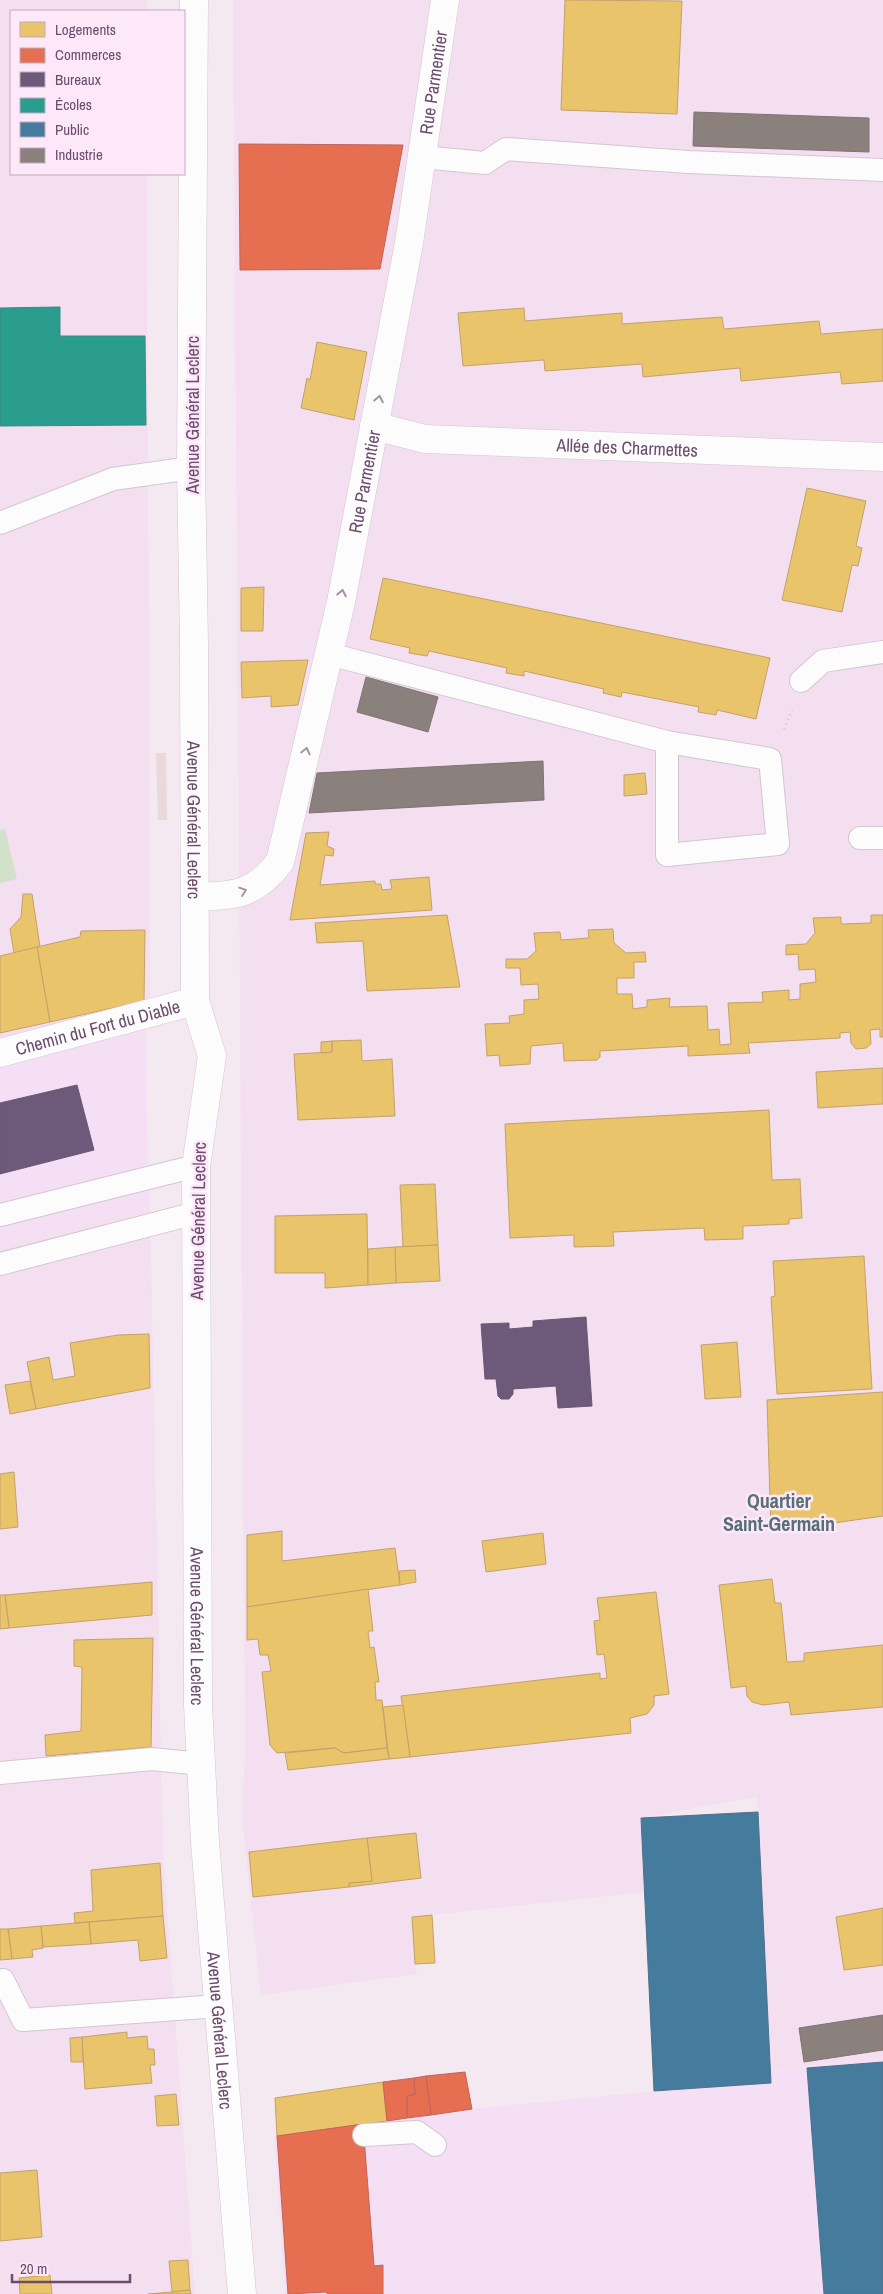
<svg xmlns="http://www.w3.org/2000/svg" width="883" height="2294" font-family="'Archivo Narrow',sans-serif">
  <style>
    .residential { fill: #f4dff0 }
    .commercial { fill: #f5dff5 }
    .green { fill: #ebd8d8 }
    .water { fill: #d2e2ca }
    .homes { fill: #e9c46a; stroke: #c4a06b }
    .shops { fill: #e76f51; stroke: #c26459 }
    .offices { fill: #6d597a; stroke: #6d5576 }
    .schools { fill: #2a9d8f; stroke: #3e8585 }
    .public { fill: #457b9d; stroke: #516d8f }
    .industry { fill: #8a817c; stroke: #817178 }
    .lines { fill: none; stroke-linecap: round; stroke-linejoin: round }
    .lane-casing { stroke: #d2c6d0; stroke-width: 24 }
    .street-casing { stroke: #d2c6d0; stroke-width: 29 }
    .secondary-casing { stroke: #d2c6d0; stroke-width: 29 }
    .path { stroke: #d3c7d3; stroke-width: 3; stroke-dasharray: 1 4; stroke-linecap: butt }
    .lane { stroke: #fdfcfd; stroke-width: 22 }
    .street { stroke: #fdfcfd; stroke-width: 28 }
    .secondary { stroke: #fdfcfd; stroke-width: 28 }
    .oneway { stroke: #a692a7 }
    .labels { text-anchor: middle; dominant-baseline: central; stroke-width: 5; stroke-linejoin: round; paint-order: stroke }
    .street-label { font-size: 18px; fill: #6c4c6d; stroke: #fce8f8 }
    .quarter-label { font-size: 20px; font-weight: bold; fill: #576f77; stroke: #fce8f8 }
  </style>
  <rect width="100%" height="100%" fill="#f4e8f1"/>
  <g class="residential">
    <path d="M0,0H147V11H11V174H147L150,1002L0,1041Z"/>
    <path d="M233,0H883V2057L771,2071L757,1797L641,1818L644,1892L432,1915L435,1963L416,1964L417,1974L261,1995L242,1818L245,1751Z"/>
    <path d="M150,1208L163,1853L195,2294H0V1246Z"/>
  </g>
  <g class="commercial">
    <path d="M146,1027L147,1133L150,1208L0,1246V1068Z"/>
    <path d="M883,2057V2294H285L274,2136L472,2109L654,2091L771,2083V2071Z"/>
  </g>
  <path class="green" d="M156,753H166L167,820H158Z"/>
  <path class="water" d="M5,829L17,879L0,883V830Z"/>
  <g class="homes">
    <path d="M565,0L682,1L677,114L561,110Z"/>
    <path d="M524,308L525,321L622,313V324L722,317L724,329L819,321L821,334L883,329V381L842,384L840,372L741,381L740,368L643,377L642,364L545,371L544,360L463,366L458,313Z"/>
    <path d="M317,342L367,352L354,420L301,408L307,378L310,380Z"/>
    <path d="M807,488L866,501L856,546L862,548L858,566L852,565L842,612L782,600Z"/>
    <path d="M383,578L770,658L756,719L717,710L716,715L698,712L699,707L622,692L621,697L603,693L604,689L524,671V676L506,673L507,668L429,651L427,656L409,653L410,648L370,639Z"/>
    <path d="M264,587L263,631H241V588Z"/>
    <path d="M308,660L298,705L271,707V696L242,698L241,662Z"/>
    <path d="M645,773L647,794L624,796V775Z"/>
    <path d="M329,832L327,846L334,849L333,856L325,855L320,885L375,881V884H381L382,890L392,889L390,880L429,877L432,910L290,920L306,833Z"/>
    <path d="M23,894H32L40,947L14,953L10,929L21,917Z"/>
    <path d="M447,915L460,987L367,991L363,941L317,943L315,923Z"/>
    <path d="M871,915H883V1037H880V1029L870,1030L871,1044L866,1048L856,1049L851,1043L850,1032L840,1033V1038L748,1043L750,1053L688,1056V1046L600,1051V1057L597,1060L564,1061L563,1043L531,1046L530,1064L500,1066L499,1055L487,1056L485,1024L510,1023L509,1016L524,1014V1000L539,999L538,984L521,985L520,968H506V959H527L536,951L534,933L560,932L561,940L589,938L588,930L613,929L614,943L626,953L645,952L646,962H634V978H617V994H632L633,1009L647,1007V1000L670,998L669,1007L707,1006L708,1030L719,1029L720,1045L731,1044L728,1003L763,1002L762,992L789,990V1000L800,999V984L816,982L815,969L799,970L798,954L786,955V945L806,944L815,933L813,918L841,917V924L871,923Z"/>
    <path d="M145,930L144,1001L50,1022L37,947L80,937L81,931Z"/>
    <path d="M37,947L50,1022L0,1033V956Z"/>
    <path d="M361,1040L362,1061L392,1059L395,1116L298,1120L294,1054L332,1052V1041Z"/>
    <path d="M332,1041V1052L321,1053V1042Z"/>
    <path d="M883,1068V1104L818,1108L816,1072Z"/>
    <path d="M769,1110L772,1180L800,1179L802,1218L789,1219V1224L743,1226V1239L705,1240L704,1228L613,1232L614,1246L574,1247V1235L510,1238L505,1124Z"/>
    <path d="M435,1184L438,1245L403,1247L400,1185Z"/>
    <path d="M367,1214L368,1285L325,1288V1273H275V1216Z"/>
    <path d="M438,1245L440,1281L396,1283L395,1247Z"/>
    <path d="M395,1247L396,1283L368,1285V1249Z"/>
    <path d="M864,1256L872,1389L777,1394L771,1297L775,1296L773,1261Z"/>
    <path d="M149,1334L150,1388L36,1409L27,1362L49,1357L53,1380L75,1376L70,1343L118,1335Z"/>
    <path d="M737,1342L741,1397L705,1399L701,1345Z"/>
    <path d="M30,1381L36,1409L10,1414L5,1385Z"/>
    <path d="M883,1392V1516L771,1532L767,1400Z"/>
    <path d="M14,1472L18,1527L0,1529V1474Z"/>
    <path d="M282,1531V1561L395,1548L400,1585L247,1607V1535Z"/>
    <path d="M543,1533L546,1564L486,1572L482,1541Z"/>
    <path d="M415,1570L416,1582L400,1585L399,1571Z"/>
    <path d="M772,1579L775,1603H781L787,1662L804,1661V1653L883,1645V1707L791,1715L789,1702L763,1705L752,1702L747,1696L746,1686L731,1688L719,1585Z"/>
    <path d="M152,1582V1615L9,1628L5,1595Z"/>
    <path d="M368,1589L373,1631H368L370,1648L374,1647L379,1682H375L376,1700H382L387,1748L344,1753L335,1748L277,1753L270,1745L262,1672L271,1671L268,1655H260L258,1639L247,1640V1607Z"/>
    <path d="M656,1592L669,1694L654,1696V1705L647,1714L630,1718L631,1733L410,1757L401,1696L600,1673V1679L607,1678L604,1654L597,1655L594,1621L600,1620L597,1598Z"/>
    <path d="M0,1595H5L9,1628L0,1629Z"/>
    <path d="M153,1638L151,1747L46,1756L45,1735L81,1731L82,1667L74,1666V1640Z"/>
    <path d="M403,1705L410,1757L389,1759L383,1707Z"/>
    <path d="M335,1748L344,1753L387,1748L389,1759L288,1770L285,1753Z"/>
    <path d="M416,1833L421,1878L349,1887V1883L372,1881L367,1838Z"/>
    <path d="M367,1838L372,1881L349,1883V1887L253,1897L249,1852Z"/>
    <path d="M160,1863L163,1916L75,1923L74,1913L93,1911L91,1870Z"/>
    <path d="M883,1908V1965L844,1970L836,1917Z"/>
    <path d="M432,1915L435,1963L415,1964L412,1917Z"/>
    <path d="M163,1916L167,1958L140,1961L138,1940L91,1944L89,1922Z"/>
    <path d="M89,1922L91,1944L43,1947L41,1926Z"/>
    <path d="M41,1926L43,1948L32,1950L33,1957L12,1959L8,1929Z"/>
    <path d="M0,1929H8L12,1959L0,1960Z"/>
    <path d="M127,2032V2038L147,2036L148,2049H154L155,2065H150L152,2083L85,2089L82,2037Z"/>
    <path d="M82,2037L83,2062H71L70,2038Z"/>
    <path d="M383,2082L387,2121L277,2136L275,2098Z"/>
    <path d="M176,2094L179,2125L157,2126L155,2096Z"/>
    <path d="M37,2170L42,2237L0,2241V2173Z"/>
    <path d="M188,2260L190,2290L172,2292L169,2261Z"/>
    <path d="M50,2275L52,2294H20L19,2278Z"/>
    <path d="M190,2290L191,2294H148L172,2292Z"/>
  </g>
  <g class="shops">
    <path d="M239,144L403,145L380,269L240,270Z"/>
    <path d="M465,2072L472,2109L431,2115L426,2076Z"/>
    <path d="M426,2076L431,2115L407,2118V2096L415,2094L414,2078Z"/>
    <path d="M414,2078L415,2094L407,2096V2118L387,2121L383,2082Z"/>
    <path d="M363,2124L374,2266L383,2265V2294H327V2292L288,2294L277,2136Z"/>
  </g>
  <g class="offices">
    <path d="M77,1085L94,1150L0,1174V1103Z"/>
    <path d="M586,1317L592,1406L558,1408L556,1386L513,1389V1394L509,1399H501L498,1396L496,1379H485L481,1324L509,1323V1329L533,1327V1321Z"/>
  </g>
  <path class="schools" d="M60,307V336H145L146,425L0,426V308Z"/>
  <g class="public">
    <path d="M758,1812L771,2083L654,2091L641,1818Z"/>
    <path d="M883,2062V2294H824L807,2068Z"/>
  </g>
  <g class="industry">
    <path d="M694,112L869,118V152L693,146Z"/>
    <path d="M366,677L438,697L428,732L357,712Z"/>
    <path d="M543,761L544,800L309,813L317,773Z"/>
    <path d="M883,2015V2050L804,2062L799,2028Z"/>
  </g>
  <g class="lines">
    <g class="lane-casing">
      <g id="lane">
        <path d="M422,157L485,163L506,149L688,162L883,170"/>
        <path d="M0,523L113,479L191,468"/>
        <path d="M329,654L667,742L770,759L778,844L667,855V742"/>
        <path d="M801,681L823,661L883,652"/>
        <path d="M860,838H883"/>
        <path d="M0,1215L196,1166"/>
        <path d="M0,1264L196,1213"/>
        <path d="M0,1773L152,1759L201,1764"/>
        <path d="M3,1980L23,2020L219,2006"/>
        <path d="M364,2135L417,2132L435,2145"/>
      </g>
    </g>
    <g class="street-casing">
      <g id="street">
        <path id="s1" d="M374,426L425,439L883,457"/>
        <path id="s2" d="M195,897C235,895 253,896 280,862L341,602L409,243L445,0"/>
        <path id="s3" d="M0,1053L195,1001"/>
      </g>
    </g>
    <g class="secondary-casing">
      <g id="secondary">
        <path id="s4" d="M194,0L191,468L194,644L195,1001L212,1056L196,1166L198,1705L205,1842L242,2294"/>
      </g>
    </g>
    <path class="path" d="M784,729L792,710"/>
    <use href="#lane" class="lane"/>
    <use href="#street" class="street"/>
    <use href="#secondary" class="secondary"/>
  </g>
  <defs><path id="oneway-chevron" d="M-2-3.5L2.5 0L-2 3.5" fill="none" stroke-width="1.6" stroke-linecap="round" stroke-linejoin="round" transform="scale(1.25)"/></defs>
  <g class="oneway">
    <use href="#oneway-chevron" transform="translate(379 399) rotate(-79)"/>
    <use href="#oneway-chevron" transform="translate(342 593) rotate(-79)"/>
    <use href="#oneway-chevron" transform="translate(306 751) rotate(-77)"/>
    <use href="#oneway-chevron" transform="translate(243 891) rotate(-19)"/>
  </g>
  <g class="labels">
    <g class="street-label">
      <text stroke="none"><textPath href="#s2" startOffset="891">Rue Parmentier</textPath></text>
      <text transform="translate(192 415) rotate(-90)">Avenue Général Leclerc</text>
      <text stroke="none"><textPath href="#s1" startOffset="255">Allée des Charmettes</textPath></text>
      <text stroke="none"><textPath href="#s2" startOffset="486">Rue Parmentier</textPath></text>
      <text stroke="none"><textPath href="#s4" startOffset="820">Avenue Général Leclerc</textPath></text>
      <text stroke="none"><textPath href="#s3" startOffset="101">Chemin du Fort du Diable</textPath></text>
      <text transform="translate(198 1221) rotate(-89)">Avenue Général Leclerc</text>
      <text stroke="none"><textPath href="#s4" startOffset="1630">Avenue Général Leclerc</textPath></text>
      <text stroke="none"><textPath href="#s4" startOffset="2035">Avenue Général Leclerc</textPath></text>
    </g>
    <g class="quarter-label">
      <text x="779" y="1500">Quartier<tspan x="779" dy="23">Saint-Germain</tspan></text>
    </g>
  </g>
  <rect x="10" y="10" width="175" height="165" fill="#fce8f8" stroke="#c2aac0"/>
  <rect x="20" y="22" width="25" height="15" fill="#e9c46a" stroke="#c2aac0"/>
  <text x="55" y="35" font-size="15" fill="#6c4c6d">Logements</text>
  <rect x="20" y="48" width="25" height="15" fill="#e76f51" stroke="#c2aac0"/>
  <text x="55" y="60" font-size="15" fill="#6c4c6d">Commerces</text>
  <rect x="20" y="72" width="25" height="15" fill="#6d597a" stroke="#c2aac0"/>
  <text x="55" y="85" font-size="15" fill="#6c4c6d">Bureaux</text>
  <rect x="20" y="98" width="25" height="15" fill="#2a9d8f" stroke="#c2aac0"/>
  <text x="55" y="110" font-size="15" fill="#6c4c6d">Écoles</text>
  <rect x="20" y="122" width="25" height="15" fill="#457b9d" stroke="#c2aac0"/>
  <text x="55" y="135" font-size="15" fill="#6c4c6d">Public</text>
  <rect x="20" y="148" width="25" height="15" fill="#8a817c" stroke="#c2aac0"/>
  <text x="55" y="160" font-size="15" fill="#6c4c6d">Industrie</text>
  <path d="M12 2274v8h118v-8" fill="none" stroke="#6c4c6d" stroke-width="2.5"/>
  <text x="20" y="2274" font-size="15" fill="#6c4c6d" stroke="#fce8f8" stroke-width="4" paint-order="stroke">20 m</text>
</svg>
